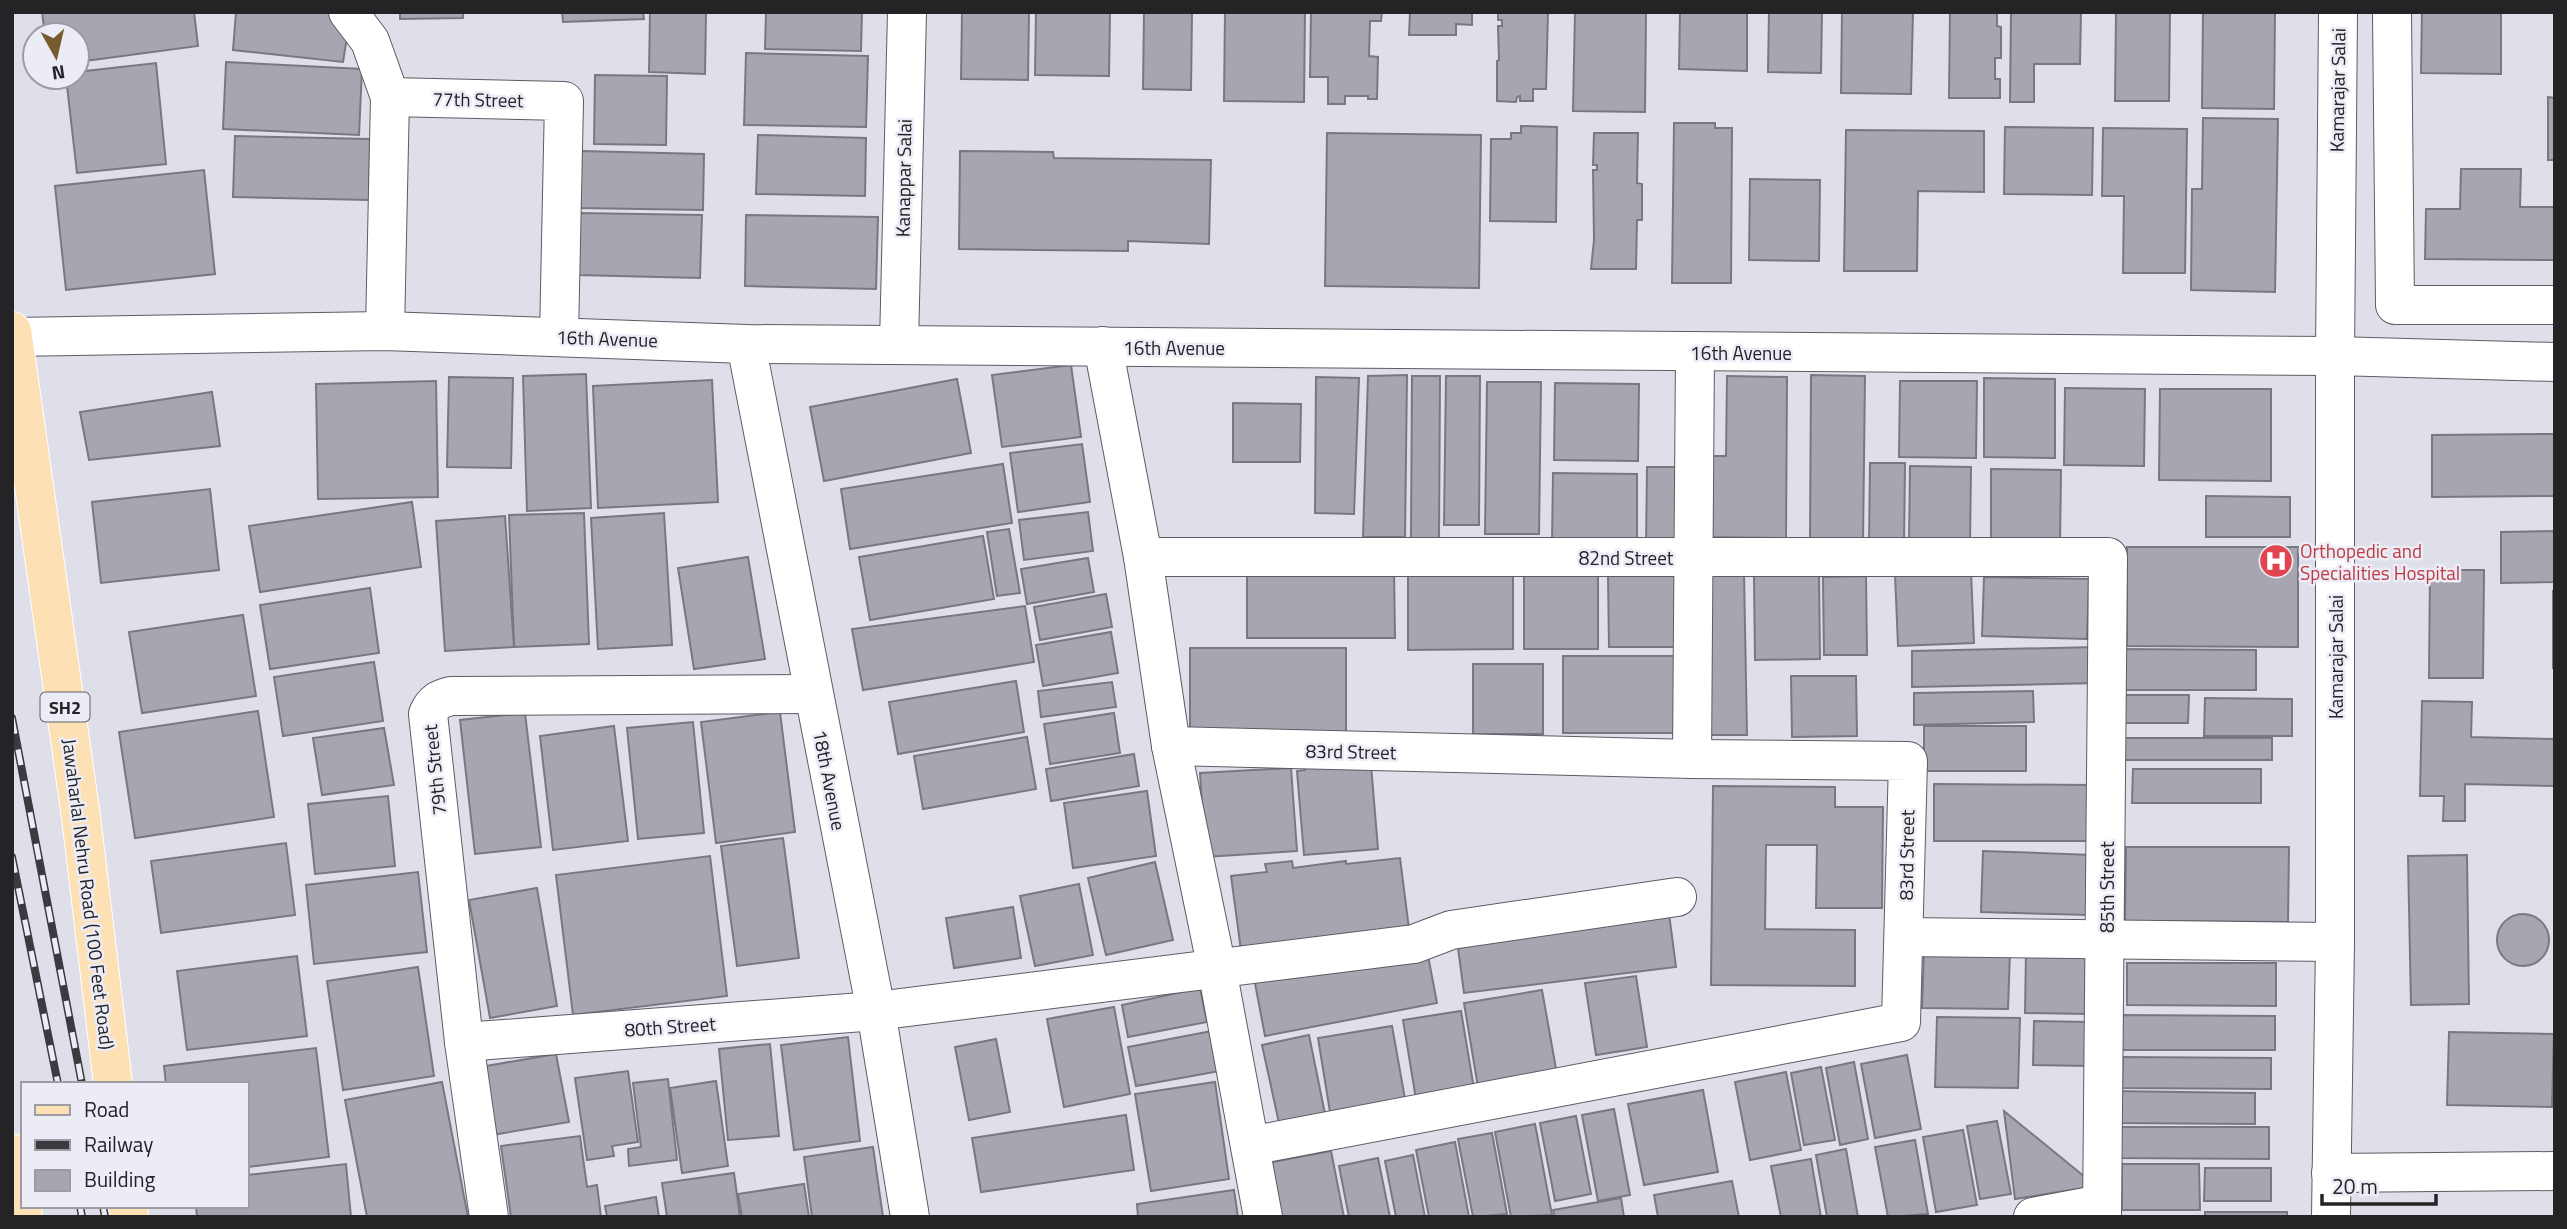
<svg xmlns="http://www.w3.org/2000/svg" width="2567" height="1229" font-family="'Titillium Web',sans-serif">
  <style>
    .building { fill: #a6a6b0; stroke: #787881; stroke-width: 2 }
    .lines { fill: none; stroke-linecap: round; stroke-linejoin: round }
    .minor-casing { stroke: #5c5c65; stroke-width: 40 }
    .tertiary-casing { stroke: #5c5c65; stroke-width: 40 }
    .primary-casing { stroke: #fff; stroke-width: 40 }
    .minor { stroke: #fff; stroke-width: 38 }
    .tertiary { stroke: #fff; stroke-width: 38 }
    .primary { stroke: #fee0b5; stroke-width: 38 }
    .rail-casing { stroke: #3b3b3f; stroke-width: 8 }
    .rail { stroke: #ececf6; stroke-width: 5; stroke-dasharray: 16; stroke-linecap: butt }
    .labels { text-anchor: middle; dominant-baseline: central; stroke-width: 5; stroke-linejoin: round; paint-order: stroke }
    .shield { fill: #ececf6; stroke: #606065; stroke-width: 2 }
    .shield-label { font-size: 18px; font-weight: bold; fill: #242427 }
    .street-label { font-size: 19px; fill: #242427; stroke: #ececf6 }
    .health-label { font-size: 19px; fill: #be3a42; stroke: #ececf6; text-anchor: start }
  </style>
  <rect width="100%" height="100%" fill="#dedfe9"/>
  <g class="building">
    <path d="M42,12H194L198,46L77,62V35H45Z"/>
    <path d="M236,12H330L348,31L343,62L233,50Z"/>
    <path d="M400,12H463V18L400,19Z"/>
    <path d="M562,12H643L644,19L563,22Z"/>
    <path d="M650,12H706L705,74L649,72Z"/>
    <path d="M766,12H862L861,51L765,49Z"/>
    <path d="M962,12H1029L1028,80L961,79Z"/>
    <path d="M1036,12H1110L1109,76L1035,75Z"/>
    <path d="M1144,12H1192L1191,90L1143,89Z"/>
    <path d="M1225,12H1305L1304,102L1224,101Z"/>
    <path d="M1311,12H1382L1381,21H1370L1369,56L1378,57L1377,99H1368V96H1345V104H1328V77H1310Z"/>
    <path d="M1410,12H1472V25L1456,24V35H1409Z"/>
    <path d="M1498,12H1548L1546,89H1533V101H1520V96L1517,97L1516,102L1497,101V61L1499,60L1498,26H1502V20H1498Z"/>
    <path d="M1575,12H1646L1645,112L1573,111Z"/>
    <path d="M1680,12H1747V71L1679,69Z"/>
    <path d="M1769,12H1822L1821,73L1768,72Z"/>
    <path d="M1842,12H1913L1911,94L1841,93Z"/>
    <path d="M1950,12H1997V26L2001,27V58H1995V79H2000V98H1949Z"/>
    <path d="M2011,12H2081L2080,64H2034V102H2010Z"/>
    <path d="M2116,12H2170L2169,101H2115Z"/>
    <path d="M2203,12H2275L2274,109L2202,108Z"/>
    <path d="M2422,12H2501V74L2421,73Z"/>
    <path d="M746,53L868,56L866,127L744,125Z"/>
    <path d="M226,62L362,69L359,135L223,129Z"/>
    <path d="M156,63L166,164L77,173L66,77H77V72Z"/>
    <path d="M595,75L667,76L666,145L594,144Z"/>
    <path d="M2548,97L2555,98V160H2548Z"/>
    <path d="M2203,118L2278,119L2275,292L2191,290L2192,189H2202Z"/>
    <path d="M1674,123H1715V128H1732L1731,283H1672Z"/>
    <path d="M1521,126L1557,127L1556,222L1490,221L1491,139H1511V133H1521Z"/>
    <path d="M2005,127L2093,128L2092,195L2004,194Z"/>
    <path d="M2103,128L2187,129L2185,273H2123L2124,196H2102Z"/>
    <path d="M1846,130L1984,131V192L1918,191L1917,271H1844Z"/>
    <path d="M1327,133L1481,135L1479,288L1325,286Z"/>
    <path d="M1594,133H1638L1637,183L1642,184V220H1637L1636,269H1591L1594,240L1593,170H1597V165H1593Z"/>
    <path d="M758,135L866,138L865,196L756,194Z"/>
    <path d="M235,136L370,139L369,200L233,197Z"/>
    <path d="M581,151L704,154L703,210L579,208Z"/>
    <path d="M960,151L1053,152L1054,158L1211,160L1209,244L1128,241V251L959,249Z"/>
    <path d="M2461,169H2521L2520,207H2555V260L2425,259L2426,209H2460Z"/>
    <path d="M204,170L215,274L66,290L55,186Z"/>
    <path d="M1750,179L1820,180L1819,261L1749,260Z"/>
    <path d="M577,213L702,215L700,278L576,275Z"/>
    <path d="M746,215L878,217L876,289L745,286Z"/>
    <path d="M1071,365L1081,437L1002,447L992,375Z"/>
    <path d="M586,374L591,508L527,511L523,376Z"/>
    <path d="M1407,375L1405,537H1363L1368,376Z"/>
    <path d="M1811,375L1865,376L1863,543L1810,542Z"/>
    <path d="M1412,376H1440L1439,539L1411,538Z"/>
    <path d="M1446,376H1480L1479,525H1444Z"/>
    <path d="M1727,376L1787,377L1786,538L1701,537L1702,456H1726Z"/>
    <path d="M449,377L513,378L511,468L447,467Z"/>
    <path d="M1316,377L1359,378L1354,514L1315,513Z"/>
    <path d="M1984,378L2055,379V458L1984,457Z"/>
    <path d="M957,379L971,453L824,481L810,407Z"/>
    <path d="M712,380L718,502L598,508L593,386Z"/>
    <path d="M436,381L438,497L318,499L316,384Z"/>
    <path d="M1900,381H1977L1976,458L1899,457Z"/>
    <path d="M1487,382H1541L1539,534H1485Z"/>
    <path d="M1555,383L1639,384L1638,461L1554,460Z"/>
    <path d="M2065,388L2145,389L2144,466L2064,465Z"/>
    <path d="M2160,389H2271V481L2159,480Z"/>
    <path d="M212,392L220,446L89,460L80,412Z"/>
    <path d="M1233,403L1301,404L1300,462H1233Z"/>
    <path d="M2555,434V496L2432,497V435Z"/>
    <path d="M1082,444L1090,502L1018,512L1010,453Z"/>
    <path d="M1870,463H1905L1904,546L1869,545Z"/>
    <path d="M1003,464L1012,523L850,549L841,489Z"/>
    <path d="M1910,466L1971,467L1970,545L1909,544Z"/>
    <path d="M1647,467H1690L1689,549L1646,548Z"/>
    <path d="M1991,469L2061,470L2060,543L1991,542Z"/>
    <path d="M1553,473L1637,474V543L1552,542Z"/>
    <path d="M210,489L219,570L101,583L92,502Z"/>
    <path d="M2206,496L2290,497V537H2206Z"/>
    <path d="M412,502L421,567L260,592L249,526Z"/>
    <path d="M1088,512L1093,551L1024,560L1019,520Z"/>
    <path d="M584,513L589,644L514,647L509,515Z"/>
    <path d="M664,513L672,645L598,649L591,518Z"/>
    <path d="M505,516L514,647L445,651L436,521Z"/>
    <path d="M1009,529L1020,593L997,596L987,532Z"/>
    <path d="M2555,531V582L2501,583V532Z"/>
    <path d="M983,536L994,599L870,620L859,557Z"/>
    <path d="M2127,547H2298V647L2127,646Z"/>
    <path d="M748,557L765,659L694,669L678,568Z"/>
    <path d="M1088,558L1094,592L1027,604L1021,569Z"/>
    <rect x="1524" y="569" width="74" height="80"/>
    <path d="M1247,570H1394L1395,638H1247Z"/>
    <path d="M2430,570H2484L2483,678H2429Z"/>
    <path d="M1971,571L1974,643L1898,646L1895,574Z"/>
    <path d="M1700,573H1744L1747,735H1702Z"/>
    <path d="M1408,575H1513V649L1408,650Z"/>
    <path d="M1608,575H1675V647H1609Z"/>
    <path d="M1819,575L1820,659L1755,660L1754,576Z"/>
    <path d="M1866,576L1867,655H1824L1823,577Z"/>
    <path d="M1984,577L2089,579L2087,639L1982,636Z"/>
    <path d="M370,588L379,653L270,669L260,605Z"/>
    <rect x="2553" y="591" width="2" height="77"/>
    <path d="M1106,594L1112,627L1040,640L1034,607Z"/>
    <path d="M1025,606L1034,662L863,690L852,629Z"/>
    <path d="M243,615L256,696L142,713L129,632Z"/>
    <path d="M1111,632L1118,673L1043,686L1036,645Z"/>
    <path d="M2097,647L2098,683L1912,687V651Z"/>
    <rect x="1190" y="648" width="156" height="86"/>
    <path d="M2118,649L2256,650V690H2118Z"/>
    <rect x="1563" y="656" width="117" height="77"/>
    <path d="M374,662L383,721L283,736L274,677Z"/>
    <rect x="1473" y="664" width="70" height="70"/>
    <path d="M1791,676H1856L1857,736L1792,737Z"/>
    <path d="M1016,681L1024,732L898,754L889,702Z"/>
    <path d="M1112,682L1116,707L1041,717L1038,691Z"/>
    <path d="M2033,691L2034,722L1914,725V693Z"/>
    <path d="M2118,695H2189L2188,723H2117Z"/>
    <path d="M2205,698L2292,699V736H2204Z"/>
    <path d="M2422,701L2472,702L2471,737L2555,739V786L2465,784V821H2443L2444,796H2420Z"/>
    <path d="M258,711L274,817L135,838L119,732Z"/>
    <path d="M780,712L795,832L716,843L701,722Z"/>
    <path d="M525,713L541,847L475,854L460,720Z"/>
    <path d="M1114,713L1120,753L1050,764L1044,724Z"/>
    <path d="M693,722L704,833L638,839L627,728Z"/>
    <path d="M614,726L628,841L553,850L540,736Z"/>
    <rect x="1924" y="726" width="102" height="45"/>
    <path d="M384,728L394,785L322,795L313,738Z"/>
    <path d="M1027,737L1036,789L923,809L914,756Z"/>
    <rect x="2121" y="738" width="151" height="22"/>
    <path d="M1134,754L1139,786L1051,801L1046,769Z"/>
    <path d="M1304,760L1371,765L1378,849L1304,855L1297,771L1305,770Z"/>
    <path d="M1291,768L1297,851L1205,857L1200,773Z"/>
    <path d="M2133,769H2261V803H2132Z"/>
    <path d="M1934,784L2091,785V841H1934Z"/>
    <path d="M1713,786L1835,787V807H1883L1882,908H1816L1817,845H1766L1765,929L1855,930V986L1711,985Z"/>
    <path d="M1147,791L1156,856L1073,868L1064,803Z"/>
    <path d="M388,796L395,866L315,874L308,804Z"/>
    <path d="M783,838L799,958L737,966L721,846Z"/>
    <path d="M286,843L295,915L161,933L151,861Z"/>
    <path d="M2126,847H2289L2288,922L2125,921Z"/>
    <path d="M1983,851L2092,855L2090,915L1981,912Z"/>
    <path d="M2467,855L2469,1004L2411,1005L2408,856Z"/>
    <path d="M710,856L727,996L573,1015L556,875Z"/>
    <path d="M1400,858L1410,937L1242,958L1231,876L1267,872L1265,864L1292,861L1293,868L1346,861V864Z"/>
    <path d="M1155,862L1173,940L1106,955L1088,878Z"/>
    <path d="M418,872L427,952L314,964L306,885Z"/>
    <path d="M1079,884L1093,955L1035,966L1020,896Z"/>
    <path d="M537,888L557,1006L490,1018L469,900Z"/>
    <path d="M1668,906L1676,967L1464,993L1456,933Z"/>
    <path d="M1013,907L1021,958L954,968L946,918Z"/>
    <circle cx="2523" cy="940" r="26"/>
    <path d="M1426,945L1437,1003L1265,1036L1254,978Z"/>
    <path d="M1924,949L2010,951L2008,1009L1922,1008Z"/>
    <path d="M2026,952L2087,954L2086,1014L2025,1013Z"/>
    <path d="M297,956L307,1036L187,1050L177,971Z"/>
    <path d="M2127,963H2276V1006L2127,1005Z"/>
    <path d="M418,967L434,1076L343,1090L327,981Z"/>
    <path d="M1636,976L1647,1047L1596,1055L1585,983Z"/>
    <path d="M1200,988L1207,1022L1128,1037L1122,1005Z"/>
    <path d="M1542,990L1558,1080L1479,1093L1464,1003Z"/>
    <path d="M1114,1007L1130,1094L1064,1107L1047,1019Z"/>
    <path d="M1461,1011L1474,1089L1416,1099L1403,1020Z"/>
    <path d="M2119,1015L2275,1016V1050H2119Z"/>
    <path d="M1937,1017L2020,1018L2018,1088L1935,1087Z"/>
    <path d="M2034,1021L2089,1022L2088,1066L2033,1065Z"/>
    <path d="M1392,1026L1405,1099L1330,1112L1318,1038Z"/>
    <path d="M1212,1031L1220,1071L1136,1086L1128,1047Z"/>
    <path d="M2449,1032L2554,1034L2552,1107L2447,1105Z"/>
    <path d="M1309,1035L1325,1114L1279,1123L1262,1045Z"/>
    <path d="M848,1037L860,1141L794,1150L781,1045Z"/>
    <path d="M996,1039L1010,1112L969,1120L955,1047Z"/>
    <path d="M770,1044L779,1136L728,1140L719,1049Z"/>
    <path d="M316,1048L329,1157L247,1167V1084H166L164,1066Z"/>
    <path d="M556,1054L569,1122L492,1135L480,1067Z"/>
    <path d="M1907,1055L1921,1129L1875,1138L1861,1064Z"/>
    <path d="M2123,1057L2271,1058V1089L2122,1088Z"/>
    <path d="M1854,1062L1868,1139L1840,1145L1826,1068Z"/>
    <path d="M1821,1067L1835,1140L1804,1145L1791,1073Z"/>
    <path d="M628,1071L638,1142L612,1146L614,1156L587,1160L575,1078Z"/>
    <path d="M1786,1072L1801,1150L1750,1160L1735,1082Z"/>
    <path d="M668,1079L677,1160L629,1166L628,1149L641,1147L633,1083Z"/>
    <path d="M716,1081L728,1166L682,1173L670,1088Z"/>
    <path d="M442,1082L468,1217H367L345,1100Z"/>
    <path d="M1215,1082L1229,1179L1151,1191L1135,1094Z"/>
    <path d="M1703,1090L1718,1172L1644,1185L1628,1104Z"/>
    <path d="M2110,1091L2255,1093V1124L2110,1123Z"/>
    <path d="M1614,1109L1630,1195L1598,1201L1582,1115Z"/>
    <path d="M2004,1111L2096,1186L2015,1199Z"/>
    <path d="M1126,1115L1134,1170L981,1192L972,1138Z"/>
    <path d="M1576,1116L1591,1194L1555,1201L1540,1123Z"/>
    <path d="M1997,1121L2011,1194L1980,1199L1967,1126Z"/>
    <path d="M1535,1124L1552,1215L1511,1217L1495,1132Z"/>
    <path d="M2116,1127H2269V1159L2115,1158Z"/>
    <path d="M1963,1130L1977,1205L1936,1212L1923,1137Z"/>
    <path d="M1492,1133L1507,1214L1473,1217L1458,1139Z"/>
    <path d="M580,1136L587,1187L597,1185L601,1217H511L501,1146Z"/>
    <path d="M1915,1140L1928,1214L1888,1217L1875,1147Z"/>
    <path d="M1455,1142L1469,1217H1429L1416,1150Z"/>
    <path d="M873,1147L883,1217H812L804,1157Z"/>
    <path d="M1846,1149L1858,1217H1827L1816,1155Z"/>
    <path d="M1331,1151L1344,1217H1277L1267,1163Z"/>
    <path d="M1413,1155L1425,1217H1396L1385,1161Z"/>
    <path d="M1378,1158L1390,1217H1349L1339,1166Z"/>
    <path d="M1811,1159L1821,1217H1781L1771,1166Z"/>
    <path d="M346,1164L351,1217H197L196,1206H247V1175Z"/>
    <path d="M2122,1164H2199L2200,1210H2122Z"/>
    <path d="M2205,1168H2271V1201H2204Z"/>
    <path d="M734,1173L740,1217H667L662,1183Z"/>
    <path d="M1732,1181L1739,1217H1658L1654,1195Z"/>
    <path d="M804,1184L809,1217H742L738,1194Z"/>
    <path d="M1234,1190L1238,1217H1138L1137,1204Z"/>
    <path d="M656,1197L659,1217H607L605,1206Z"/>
    <path d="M1621,1198L1624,1217H1555L1553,1210Z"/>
    <rect x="2205" y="1212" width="82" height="5"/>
  </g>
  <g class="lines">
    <g class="minor-casing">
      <g id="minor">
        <path d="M348,12L370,41L390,97"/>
        <path d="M2392,12L2395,305H2555"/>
        <path d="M385,331L390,97L564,101L559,336"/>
        <path d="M899,344L907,12"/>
        <path d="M1103,346L1143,557L1171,746L1217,969L1263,1217"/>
        <path d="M1143,557H2108L2102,1217"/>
        <path d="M1171,746L1692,759L1908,761L1901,1022L1250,1146"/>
        <path d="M1692,759L1695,351"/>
        <path d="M1904,937L2335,942"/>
        <path d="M464,1042L876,1011L1414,944L1451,930L1677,897"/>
        <path d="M2331,1173L2555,1171"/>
        <path d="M489,1217L464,1042L428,714C433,702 439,699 451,696L812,694"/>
        <path d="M2033,1217L2102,1204"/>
      </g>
    </g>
    <g class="tertiary-casing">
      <g id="tertiary">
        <path d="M13,337L385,331L746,344L2335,356L2555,362"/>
        <path d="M746,344L876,1011L910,1217"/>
        <path d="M2331,1217L2335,942V356L2338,12"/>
      </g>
    </g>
    <g class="primary-casing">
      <g id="primary">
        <path d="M12,331L81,817L113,1084"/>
        <path d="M12,1153L23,1217"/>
        <path d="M128,1206L129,1217"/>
      </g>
    </g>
    <use href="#minor" class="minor"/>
    <use href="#tertiary" class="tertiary"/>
    <use href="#primary" class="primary"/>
    <g class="rail-casing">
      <g id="rail">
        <path d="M12,718L82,1084"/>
        <path d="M12,857L58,1084"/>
        <path d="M80,1206L82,1217"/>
        <path d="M103,1206L105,1217"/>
      </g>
    </g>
    <use href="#rail" class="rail"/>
  </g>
  <defs>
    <g id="hospital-disc" transform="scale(1.75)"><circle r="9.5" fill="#e0444e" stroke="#ececf6"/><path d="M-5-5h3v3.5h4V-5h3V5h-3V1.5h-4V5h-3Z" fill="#fff"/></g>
  </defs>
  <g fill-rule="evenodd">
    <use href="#hospital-disc" x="2276" y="561"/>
  </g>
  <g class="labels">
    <rect class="shield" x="40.5" y="692.5" width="49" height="29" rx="5"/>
    <g class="shield-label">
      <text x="65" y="707">SH2</text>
    </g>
    <g class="street-label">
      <text transform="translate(2337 90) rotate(-89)">Kamarajar Salai</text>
      <text transform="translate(478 99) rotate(1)">77th Street</text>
      <text transform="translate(903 178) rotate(-89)">Kanappar Salai</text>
      <text transform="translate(607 338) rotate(2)">16th Avenue</text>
      <text x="1174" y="347">16th Avenue</text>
      <text x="1741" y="352">16th Avenue</text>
      <text x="1626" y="557">82nd Street</text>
      <text transform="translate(2335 657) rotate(-90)">Kamarajar Salai</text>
      <text transform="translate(1351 751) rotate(1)">83rd Street</text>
      <text transform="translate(434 770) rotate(-96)">79th Street</text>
      <text transform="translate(830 780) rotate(79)">18th Avenue</text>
      <text transform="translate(1906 855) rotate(-89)">83rd Street</text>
      <text transform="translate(2106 887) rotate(-90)">85th Street</text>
      <text transform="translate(89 894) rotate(83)">Jawaharlal Nehru Road (100 Feet Road)</text>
      <text transform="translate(670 1026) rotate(-4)">80th Street</text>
    </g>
    <g class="health-label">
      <text x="2300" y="550">Orthopedic and<tspan x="2300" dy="22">Specialities Hospital</tspan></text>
    </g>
  </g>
  <rect width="2567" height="1229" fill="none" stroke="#242427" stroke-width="28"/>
  <rect x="21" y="1082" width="228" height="126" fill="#ececf6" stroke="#9c9ca3" stroke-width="2"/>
  <rect x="35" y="1105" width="35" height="10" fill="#fee0b5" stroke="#9c9ca3" stroke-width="2"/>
  <text x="84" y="1117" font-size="21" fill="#242427">Road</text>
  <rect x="35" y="1140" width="35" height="10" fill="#3b3b3f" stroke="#9c9ca3" stroke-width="2"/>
  <text x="84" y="1152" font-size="21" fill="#242427">Railway</text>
  <rect x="35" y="1170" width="35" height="21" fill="#a6a6b0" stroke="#9c9ca3" stroke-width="2"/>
  <text x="84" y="1187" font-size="21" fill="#242427">Building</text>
  <g transform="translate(56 56) rotate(172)"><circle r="33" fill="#ececf6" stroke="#9c9ca3" stroke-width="2"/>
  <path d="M0-5L12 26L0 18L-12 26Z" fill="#765b2d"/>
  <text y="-10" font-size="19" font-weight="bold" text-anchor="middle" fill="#242427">N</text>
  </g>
  <path d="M2322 1194v10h114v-10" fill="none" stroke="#242427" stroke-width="3.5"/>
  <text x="2332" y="1194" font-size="21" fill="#242427" stroke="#ececf6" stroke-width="5" paint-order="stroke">20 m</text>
</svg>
